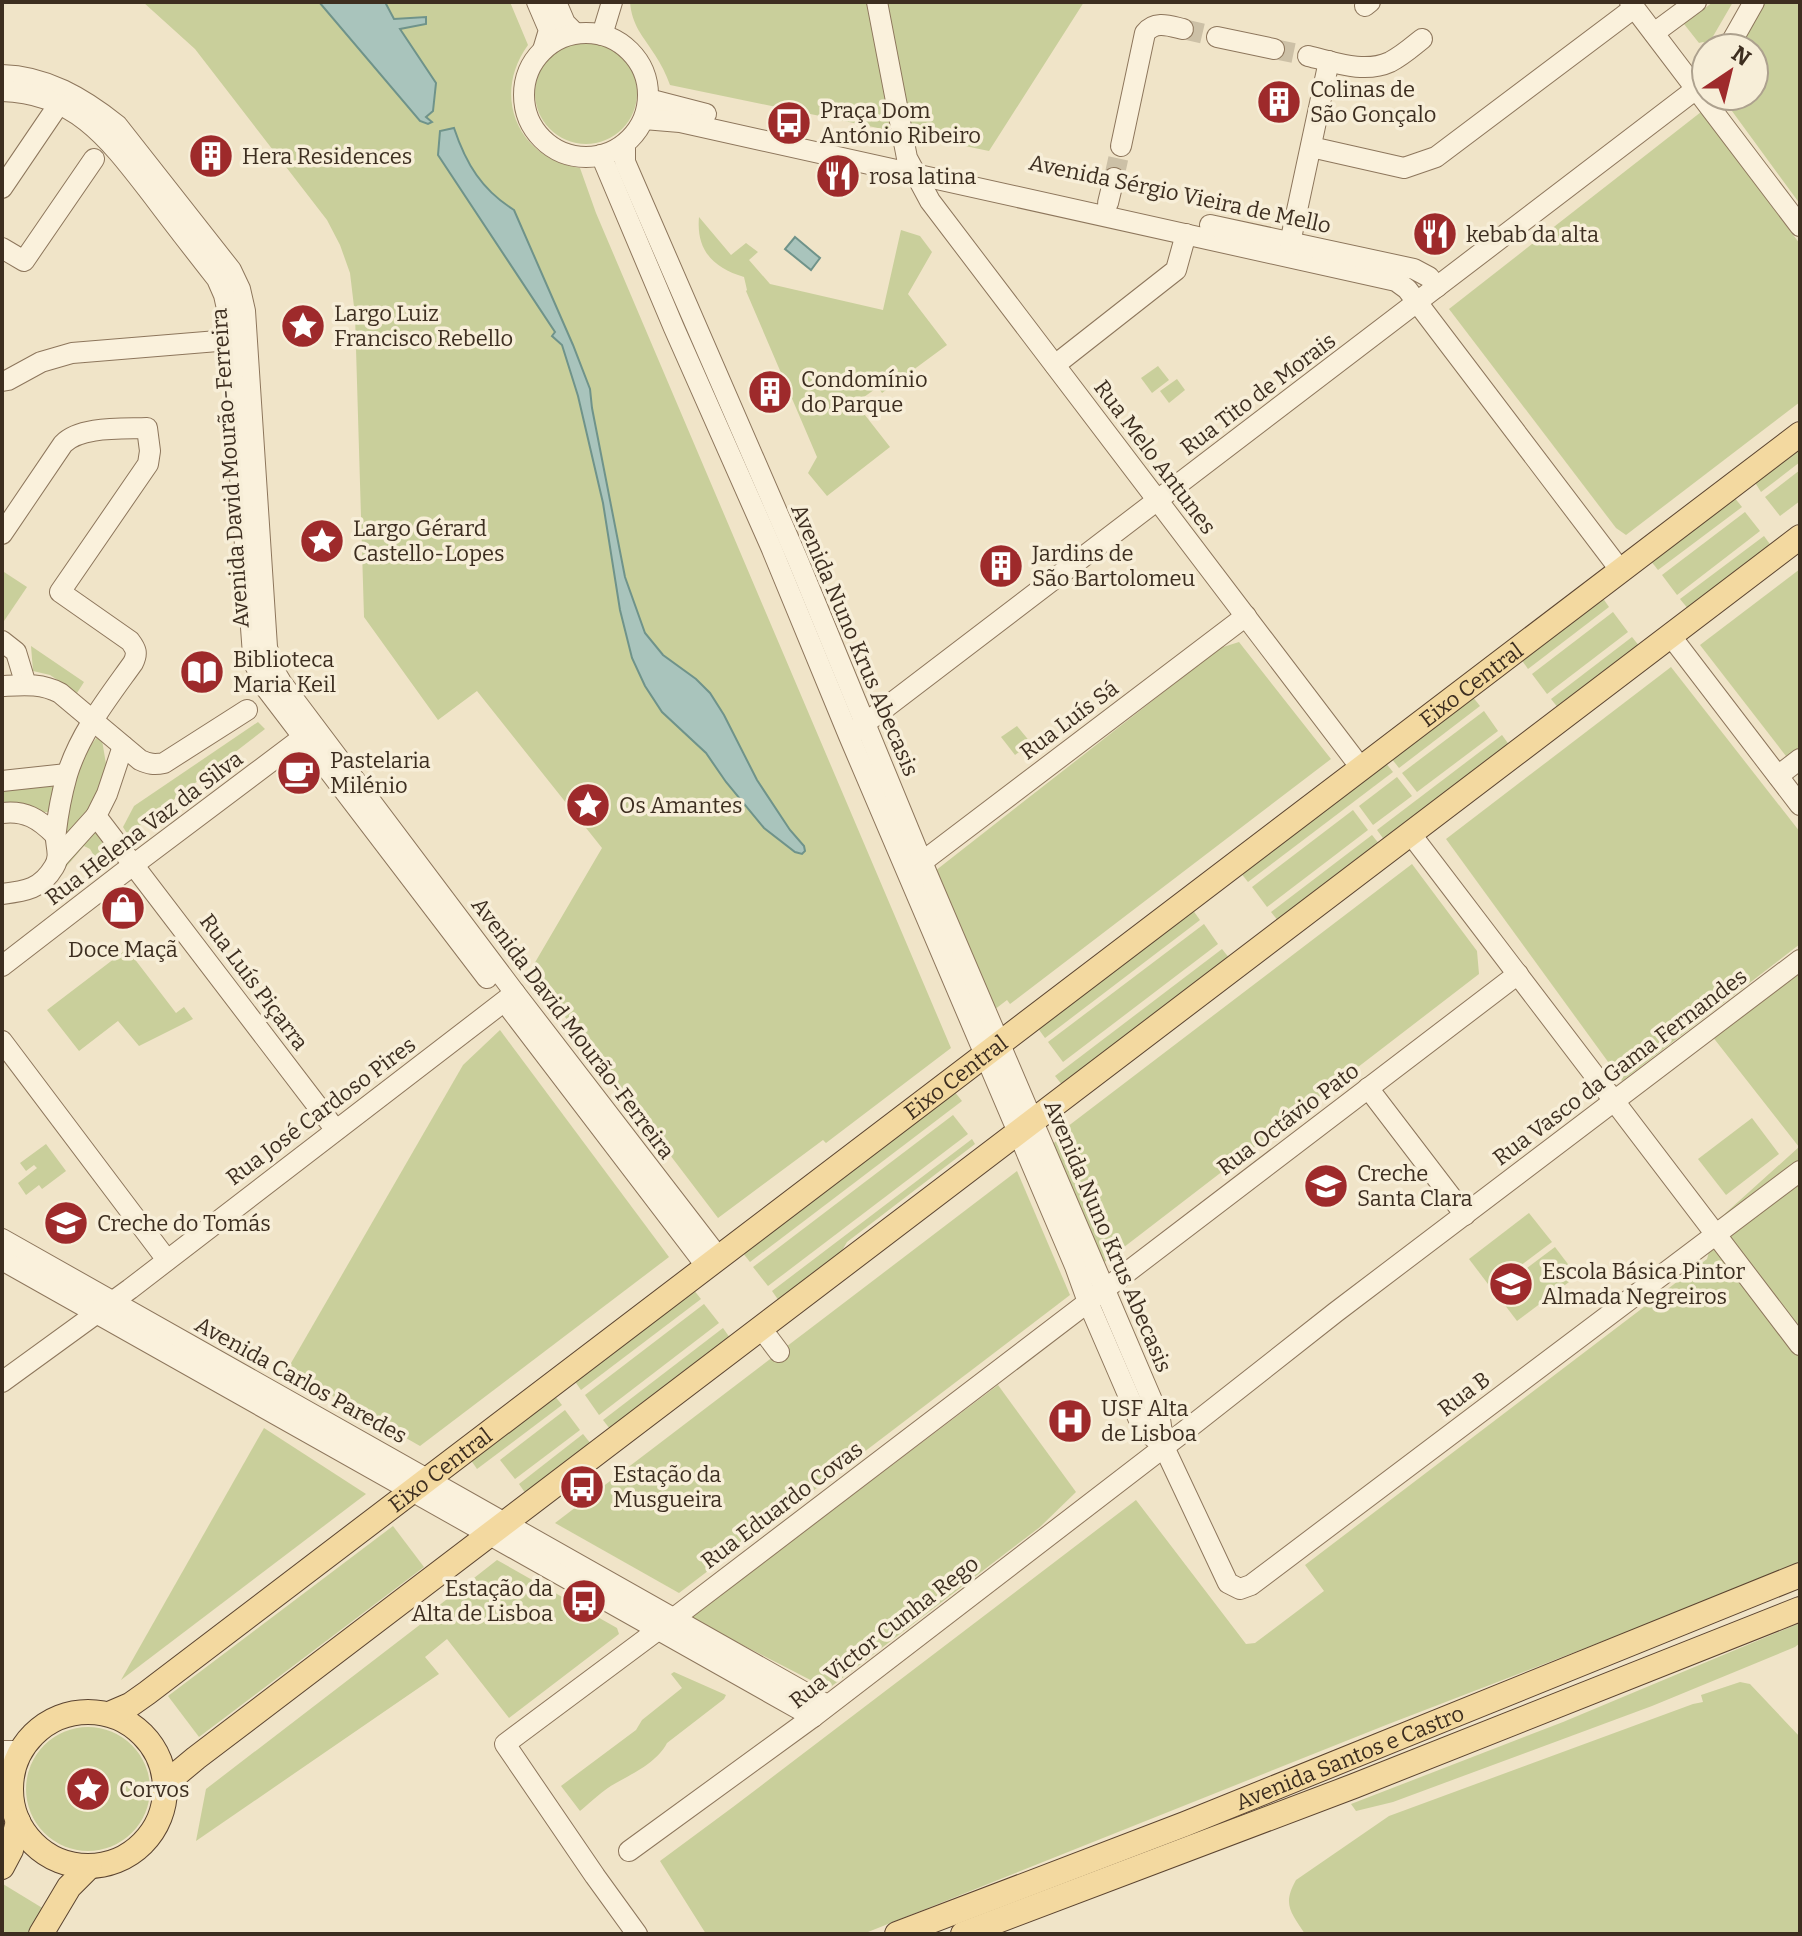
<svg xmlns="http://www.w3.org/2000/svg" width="1802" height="1936" font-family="Bitter,serif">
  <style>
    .green { fill: #c9cf9b }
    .water { fill: #a9c4bc; stroke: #6f938a; stroke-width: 2 }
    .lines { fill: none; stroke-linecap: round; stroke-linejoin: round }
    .minor-tunnel { stroke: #ccc0a6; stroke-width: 20; stroke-dasharray: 20 10; stroke-linecap: butt }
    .minor-casing { stroke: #8d765c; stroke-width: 22 }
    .major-casing { stroke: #5b4430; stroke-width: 26 }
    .minor { stroke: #faf1dc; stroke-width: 20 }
    .major { stroke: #f3d9a0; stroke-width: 24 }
    .labels { text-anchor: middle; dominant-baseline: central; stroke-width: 7; stroke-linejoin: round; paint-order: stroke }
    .poi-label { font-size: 22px; fill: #3d2e20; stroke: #f7eed8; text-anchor: start }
    .street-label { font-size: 22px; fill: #3d2e20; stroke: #f7eed8 }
  </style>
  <rect width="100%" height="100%" fill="#f0e4c8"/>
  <g class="green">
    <path d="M143,2H510L528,45C491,96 518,159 580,168L596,213L951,1048L826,1143L823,1140L718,1218L530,971L602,848L477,691L438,720L364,617L355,315L350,273L340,245L327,220L195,49Z"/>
    <path d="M630,2H1084L989,151L670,85C666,74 661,64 655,55C643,36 632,26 630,2Z"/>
    <path d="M1713,2H1733L1708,45L1703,42L1699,43L1684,24Z"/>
    <path d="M1765,2H1800V204L1721,96H1754V48H1739Z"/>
    <circle cx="586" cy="93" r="51"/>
    <path d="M1701,112L1800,244V402L1626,535L1616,528L1449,309Z"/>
    <path d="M699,217L731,255L746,243L758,252L749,260L770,284L883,310L901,230L920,236L932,252L908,294L947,345L882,393L878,387L864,397L868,404L861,410L890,447L827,496L808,473L817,457L746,291L747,290L744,277C714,268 696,251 699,217Z"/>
    <path d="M1158,366L1169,380L1152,393L1141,378Z"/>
    <path d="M1177,379L1185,390L1169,403L1160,391Z"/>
    <path d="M1800,446V462L1761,492L1754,481Z"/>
    <path d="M1800,470V501L1780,516L1765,497Z"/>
    <path d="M1734,497L1742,507L1658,570L1650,560Z"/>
    <path d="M1745,512L1760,531L1677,595L1662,575Z"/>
    <path d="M1764,536L1772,547L1689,610L1680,599Z"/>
    <path d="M1800,569V751L1789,760L1700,645Z"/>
    <path d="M4,572L27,587L2,624V575Z"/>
    <path d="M1602,597L1609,607L1528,669L1521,659Z"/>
    <path d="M1613,612L1628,632L1547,694L1532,674Z"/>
    <path d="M1632,637L1640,647L1559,709L1551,699Z"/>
    <path d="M1239,642L1331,759L1010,1004L1007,1000L994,1010L935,871L1220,648Z"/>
    <path d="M31,646L84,682L77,693L50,675L33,671Z"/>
    <path d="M1671,667L1800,832V944L1622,1081L1446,839Z"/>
    <path d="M1472,696L1480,706L1399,768L1391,758Z"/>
    <path d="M1484,711L1498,731L1417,792L1402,773Z"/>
    <path d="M258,722L265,729L128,835L123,827L134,806Z"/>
    <path d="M1017,726L1031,743L1015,755L1001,737Z"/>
    <path d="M1502,735L1510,746L1385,841L1377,830Z"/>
    <path d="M98,736L102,740L107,770L98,796L65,839L61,832C70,799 75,762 98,736Z"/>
    <path d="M1385,762L1393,772L1248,882L1240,872Z"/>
    <path d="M1397,777L1412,796L1373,825L1359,806Z"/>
    <path d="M50,783L55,787L49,812H2V789Z"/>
    <path d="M1353,810L1368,830L1267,907L1252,887Z"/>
    <path d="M91,831L98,832L104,840V851L96,859L90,849L84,846L60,874L56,873Z"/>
    <path d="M1372,835L1380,845L1279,922L1271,912Z"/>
    <path d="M1412,864L1477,951L1479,974L1102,1264L1051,1145L1065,1135L1063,1130Z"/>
    <path d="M1192,909L1200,920L1045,1038L1037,1027Z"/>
    <path d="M1204,924L1218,944L1063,1062L1048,1042Z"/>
    <path d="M127,949L176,1013L184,1007L193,1019L139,1046L118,1021L79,1051L47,1010Z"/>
    <path d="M1222,949L1230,959L1063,1086L1055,1076Z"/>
    <path d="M1800,971V1564L1738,1589L1386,1725L863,1934H706L660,1861L733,1807L1136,1500L1246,1644L1255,1643L1324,1591L1305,1565L1707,1259L1718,1220L1799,1147L1712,1036Z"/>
    <path d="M500,1030L669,1257L420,1446L287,1370L463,1065Z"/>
    <path d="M954,1091L962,1101L750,1262L742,1252Z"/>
    <path d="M953,1115L968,1134L768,1286L753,1267Z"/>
    <path d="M1752,1118L1779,1154L1726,1195L1698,1159Z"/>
    <path d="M972,1139L975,1144L847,1242L840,1254L779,1301L772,1291Z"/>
    <path d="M46,1144L66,1171L42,1189L39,1185L26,1195L18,1183L37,1168L34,1165L26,1171L20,1163Z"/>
    <path d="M1017,1171L1070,1295L679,1593L555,1523Z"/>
    <path d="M1529,1213L1552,1242L1491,1288L1469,1259Z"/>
    <path d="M1555,1247L1577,1276L1517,1321L1495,1292Z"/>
    <path d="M693,1289L701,1299L581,1390L574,1380Z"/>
    <path d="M704,1304L719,1323L599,1415L585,1395Z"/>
    <path d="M723,1328L730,1338L610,1429L603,1420Z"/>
    <path d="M998,1385L1076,1492L1040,1527L828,1689L690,1618Z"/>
    <path d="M554,1395L562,1405L477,1469L470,1459Z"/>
    <path d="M565,1410L580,1430L515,1479L500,1460Z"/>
    <path d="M264,1428L366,1494L121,1680Z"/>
    <path d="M583,1434L591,1444L526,1494L519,1484Z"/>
    <path d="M393,1526L424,1567L199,1737L168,1696Z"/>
    <path d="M497,1560L617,1628L619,1634L509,1718L447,1639L425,1657L439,1674L196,1841L206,1789L430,1617L428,1614Z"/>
    <path d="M1800,1623V1643L1795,1647L1652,1706L1393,1802L1356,1811L1351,1804L1563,1722Z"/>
    <path d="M674,1672L726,1695L724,1699L667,1743C657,1762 634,1773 616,1783C603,1790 591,1802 580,1811L561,1786L636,1730L642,1720L682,1688L671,1674Z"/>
    <path d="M1740,1682L1750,1684L1800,1737V1934H1305C1291,1912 1282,1905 1296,1880L1389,1816L1693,1704L1703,1702L1701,1695Z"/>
    <circle cx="88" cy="1789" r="62"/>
    <path d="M3,1884L44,1909L29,1934H2Z"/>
  </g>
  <g class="water">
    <path d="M319,2H385L394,19L426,17V24L400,29L436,83L433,111L426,117L432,122L428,124L420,121Z"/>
    <path d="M454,128C466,164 482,190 514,210L573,345L590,389L592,408L625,577L645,633L663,655L696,679L710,693L724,715L757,780L790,830L804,846L805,851L802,854L795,852L764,828L726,782L706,753L662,712L645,686L632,658L620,610L603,503L578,396L562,345L552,336L555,332L438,155L440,131Z"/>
    <path d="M795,237L820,258L811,270L785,249Z"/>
  </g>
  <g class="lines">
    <g class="minor-tunnel">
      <path d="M1183,29L1217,37"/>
      <path d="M1274,49L1308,56"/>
      <path d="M1114,178L1121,146"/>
    </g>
    <g class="minor-casing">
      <g id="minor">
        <path d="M537,2L549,30L543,50"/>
        <path d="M556,2L565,23L575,33"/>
        <path d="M877,2L907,158L930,201L1361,768"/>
        <path d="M1630,2L1800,226"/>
        <path d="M1365,6L1370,2"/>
        <path d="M1654,33L1696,2"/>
        <circle cx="586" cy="95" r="62"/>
        <path d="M602,35L612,2"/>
        <path d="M1217,37L1274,49"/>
        <path d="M1728,48L1754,2"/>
        <path d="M1308,56C1334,62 1364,74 1390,62C1402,56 1412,47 1422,39"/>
        <path d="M2,75C46,76 83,98 117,125L231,270L240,289L245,311L267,647L272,667L281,682L515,993L719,1258"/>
        <path d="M2,91C77,93 111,142 153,196C174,224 195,251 217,279L224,295L228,313L253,655L256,667L265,687L487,978"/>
        <path d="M648,99L706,114"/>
        <path d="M644,119L680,122L1396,281L1407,289L1621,571"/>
        <path d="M625,144V162L797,558L922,862L1160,1419L1164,1447L1228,1583L1240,1589L1251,1585L1800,1171"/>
        <path d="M1121,146L1145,33C1155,20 1170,26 1183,29"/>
        <path d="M1311,147L1404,168L1436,157L1634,8"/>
        <path d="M601,155L674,328L771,547L849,736L1075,1266L1088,1302L1142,1427L1164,1447"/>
        <path d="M2,188L59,104"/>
        <path d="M1108,203L1114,178"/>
        <path d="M1210,225L1414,269L1429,277L1437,287"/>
        <path d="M1290,243L1329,61"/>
        <path d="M2,248L24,261L94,159"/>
        <path d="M1055,365L1176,270L1186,234"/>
        <path d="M2,381L8,380L41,362L72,353L242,339"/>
        <path d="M2,534L63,444C80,426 122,429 147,428L150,451L148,464L60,592L130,641C136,649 138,653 133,663C108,698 80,733 67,775C62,793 58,813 56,831C54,844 62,854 54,867C41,889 26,891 2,894"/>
        <path d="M1670,635L1800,805"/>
        <path d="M2,641L16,652L26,685"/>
        <path d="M2,686C23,685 41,683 60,693L140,760C149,764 154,765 164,763L247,710"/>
        <path d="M855,731L1696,89L1706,79"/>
        <path d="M123,746L107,794L96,816L335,1129"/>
        <path d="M1778,776L1800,759"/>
        <path d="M2,781L67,774"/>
        <path d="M2,813C25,810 39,819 55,835"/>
        <path d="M1410,833L1800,1345"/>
        <path d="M59,857L96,816"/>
        <path d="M922,862L1246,616"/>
        <path d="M2,966L120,875L314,729"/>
        <path d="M511,1010L707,1267"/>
        <path d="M2,1041L167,1260"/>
        <path d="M1368,1088L1465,1215"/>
        <path d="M2,1239L827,1705"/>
        <path d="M2,1260L813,1717"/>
        <path d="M761,1328L779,1352"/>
        <path d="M2,1382L130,1289L515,993"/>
        <path d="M2,1751H21"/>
        <path d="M2,1774L11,1781"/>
        <path d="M629,1851L813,1717L1190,1427L1336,1312L1800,960"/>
        <path d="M637,1934L595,1876L505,1744L674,1618L1518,974"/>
      </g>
    </g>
    <g class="major-casing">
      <g id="major">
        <circle cx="88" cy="1789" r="77"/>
        <path id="s1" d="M109,1714L130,1705L147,1693L1800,434"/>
        <path d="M166,1789L178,1773L196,1758L1800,537"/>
        <path d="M2,1867L11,1850L18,1821"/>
        <path d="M41,1934L69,1887L90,1866"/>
        <path id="s2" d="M897,1934L1185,1824L1800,1575"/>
        <path d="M963,1934L1354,1786L1800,1609"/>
      </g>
    </g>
    <use href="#minor" class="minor"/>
    <use href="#major" class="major"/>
  </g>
  <defs>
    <g id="building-disc" transform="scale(2.3)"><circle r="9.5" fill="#9e2a2b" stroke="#f7eed8"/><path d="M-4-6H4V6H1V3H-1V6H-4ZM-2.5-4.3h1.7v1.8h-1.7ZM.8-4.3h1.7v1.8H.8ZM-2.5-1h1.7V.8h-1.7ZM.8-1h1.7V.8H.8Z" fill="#fff"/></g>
    <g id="bus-disc" transform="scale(2.3)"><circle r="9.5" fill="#9e2a2b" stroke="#f7eed8"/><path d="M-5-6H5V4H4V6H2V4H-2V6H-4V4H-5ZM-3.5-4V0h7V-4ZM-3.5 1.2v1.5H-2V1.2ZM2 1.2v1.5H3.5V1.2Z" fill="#fff"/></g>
    <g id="restaurant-disc" transform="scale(2.3)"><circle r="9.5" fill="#9e2a2b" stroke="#f7eed8"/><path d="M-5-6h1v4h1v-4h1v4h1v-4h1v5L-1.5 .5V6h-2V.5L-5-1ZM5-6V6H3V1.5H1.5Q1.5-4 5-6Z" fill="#fff"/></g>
    <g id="sight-disc" transform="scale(2.3)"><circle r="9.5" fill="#9e2a2b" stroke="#f7eed8"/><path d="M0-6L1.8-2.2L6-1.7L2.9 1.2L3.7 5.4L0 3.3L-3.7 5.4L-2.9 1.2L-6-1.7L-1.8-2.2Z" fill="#fff"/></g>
    <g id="library-disc" transform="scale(2.3)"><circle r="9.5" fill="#9e2a2b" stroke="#f7eed8"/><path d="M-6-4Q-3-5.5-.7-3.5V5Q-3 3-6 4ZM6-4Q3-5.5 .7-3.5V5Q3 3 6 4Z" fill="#fff"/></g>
    <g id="cafe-disc" transform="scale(2.3)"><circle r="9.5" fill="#9e2a2b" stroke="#f7eed8"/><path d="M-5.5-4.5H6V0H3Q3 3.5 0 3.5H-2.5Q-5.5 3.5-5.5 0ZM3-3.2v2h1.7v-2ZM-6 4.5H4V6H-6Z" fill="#fff"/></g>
    <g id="shop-disc" transform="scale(2.3)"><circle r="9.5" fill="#9e2a2b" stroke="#f7eed8"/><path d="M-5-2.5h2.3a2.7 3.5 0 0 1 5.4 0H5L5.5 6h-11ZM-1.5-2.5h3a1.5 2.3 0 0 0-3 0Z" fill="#fff"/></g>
    <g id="school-disc" transform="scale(2.3)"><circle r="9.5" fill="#9e2a2b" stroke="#f7eed8"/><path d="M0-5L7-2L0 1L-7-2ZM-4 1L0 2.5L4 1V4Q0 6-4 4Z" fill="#fff"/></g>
    <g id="hospital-disc" transform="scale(2.3)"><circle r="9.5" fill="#9e2a2b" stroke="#f7eed8"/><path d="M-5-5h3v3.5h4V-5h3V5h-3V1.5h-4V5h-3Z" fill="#fff"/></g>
  </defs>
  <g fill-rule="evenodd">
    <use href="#building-disc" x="1279" y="102"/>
    <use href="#bus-disc" x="789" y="123"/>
    <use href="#building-disc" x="211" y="156"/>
    <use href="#restaurant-disc" x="838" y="176"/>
    <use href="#restaurant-disc" x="1435" y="234"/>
    <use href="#sight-disc" x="303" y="326"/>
    <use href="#building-disc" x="770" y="392"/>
    <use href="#sight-disc" x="322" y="541"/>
    <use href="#building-disc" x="1001" y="566"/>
    <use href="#library-disc" x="202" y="672"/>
    <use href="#cafe-disc" x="299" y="773"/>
    <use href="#sight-disc" x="588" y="805"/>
    <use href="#shop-disc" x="123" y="908"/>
    <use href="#school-disc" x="1326" y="1186"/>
    <use href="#school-disc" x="66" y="1223"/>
    <use href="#school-disc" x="1511" y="1284"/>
    <use href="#hospital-disc" x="1070" y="1421"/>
    <use href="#bus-disc" x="582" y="1487"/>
    <use href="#bus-disc" x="584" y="1601"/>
    <use href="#sight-disc" x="88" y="1789"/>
  </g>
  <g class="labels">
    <g class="poi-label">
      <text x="1310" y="89">Colinas de<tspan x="1310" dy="25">São Gonçalo</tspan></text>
      <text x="820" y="110">Praça Dom<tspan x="820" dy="25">António Ribeiro</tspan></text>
      <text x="242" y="156">Hera Residences</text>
      <text x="869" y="176">rosa latina</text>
      <text x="1466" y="234">kebab da alta</text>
      <text x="334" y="313">Largo Luiz<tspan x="334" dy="25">Francisco Rebello</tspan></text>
      <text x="801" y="379">Condomínio<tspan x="801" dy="25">do Parque</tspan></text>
      <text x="353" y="528">Largo Gérard<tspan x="353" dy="25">Castello-Lopes</tspan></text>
      <text x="1032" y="553">Jardins de<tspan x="1032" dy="25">São Bartolomeu</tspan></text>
      <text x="233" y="659">Biblioteca<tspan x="233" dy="25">Maria Keil</tspan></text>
      <text x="330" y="760">Pastelaria<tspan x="330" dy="25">Milénio</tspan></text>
      <text x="619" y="805">Os Amantes</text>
      <text x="123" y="949" text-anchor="middle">Doce Maçã</text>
      <text x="1357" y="1173">Creche<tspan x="1357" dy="25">Santa Clara</tspan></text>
      <text x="97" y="1223">Creche do Tomás</text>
      <text x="1542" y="1271">Escola Básica Pintor<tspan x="1542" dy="25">Almada Negreiros</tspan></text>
      <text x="1101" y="1408">USF Alta<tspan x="1101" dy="25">de Lisboa</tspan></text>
      <text x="613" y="1474">Estação da<tspan x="613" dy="25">Musgueira</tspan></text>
      <text x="553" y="1588" text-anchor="end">Estação da<tspan x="553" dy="25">Alta de Lisboa</tspan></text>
      <text x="119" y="1789">Corvos</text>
    </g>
    <g class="street-label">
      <text transform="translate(1180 194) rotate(12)">Avenida Sérgio Vieira de Mello</text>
      <text transform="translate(1258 394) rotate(-37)">Rua Tito de Morais</text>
      <text transform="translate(1155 457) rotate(53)">Rua Melo Antunes</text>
      <text transform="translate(230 468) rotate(-94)">Avenida David Mourão-Ferreira</text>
      <text transform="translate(855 640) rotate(67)">Avenida Nuno Krus Abecasis</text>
      <text stroke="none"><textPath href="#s1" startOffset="1708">Eixo Central</textPath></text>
      <text transform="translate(1069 720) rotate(-37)">Rua Luís Sá</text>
      <text transform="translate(144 828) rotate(-37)">Rua Helena Vaz da Silva</text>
      <text transform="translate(254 982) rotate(53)">Rua Luís Piçarra</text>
      <text transform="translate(573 1028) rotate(53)">Avenida David Mourão-Ferreira</text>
      <text transform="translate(1620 1067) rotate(-37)">Rua Vasco da Gama Fernandes</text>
      <text stroke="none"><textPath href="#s1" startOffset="1060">Eixo Central</textPath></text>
      <text transform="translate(321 1111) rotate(-37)">Rua José Cardoso Pires</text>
      <text transform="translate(1288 1119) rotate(-37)">Rua Octávio Pato</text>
      <text transform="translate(1108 1236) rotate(67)">Avenida Nuno Krus Abecasis</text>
      <text transform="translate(301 1380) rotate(29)">Avenida Carlos Paredes</text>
      <text transform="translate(1464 1394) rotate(-37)">Rua B</text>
      <text stroke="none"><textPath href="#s1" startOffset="412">Eixo Central</textPath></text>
      <text transform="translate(782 1505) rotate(-37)">Rua Eduardo Covas</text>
      <text transform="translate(884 1632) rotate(-38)">Rua Victor Cunha Rego</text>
      <text stroke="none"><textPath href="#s2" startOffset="486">Avenida Santos e Castro</textPath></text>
    </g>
  </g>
  <rect width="1802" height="1936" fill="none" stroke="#3d2e20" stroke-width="8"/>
  <g transform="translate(1730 72) rotate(35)"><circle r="38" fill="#f7eed8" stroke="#ada18e" stroke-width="2"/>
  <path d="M0-6L14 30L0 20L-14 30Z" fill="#9e2a2b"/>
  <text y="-12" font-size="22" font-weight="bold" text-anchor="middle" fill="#3d2e20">N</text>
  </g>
</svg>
